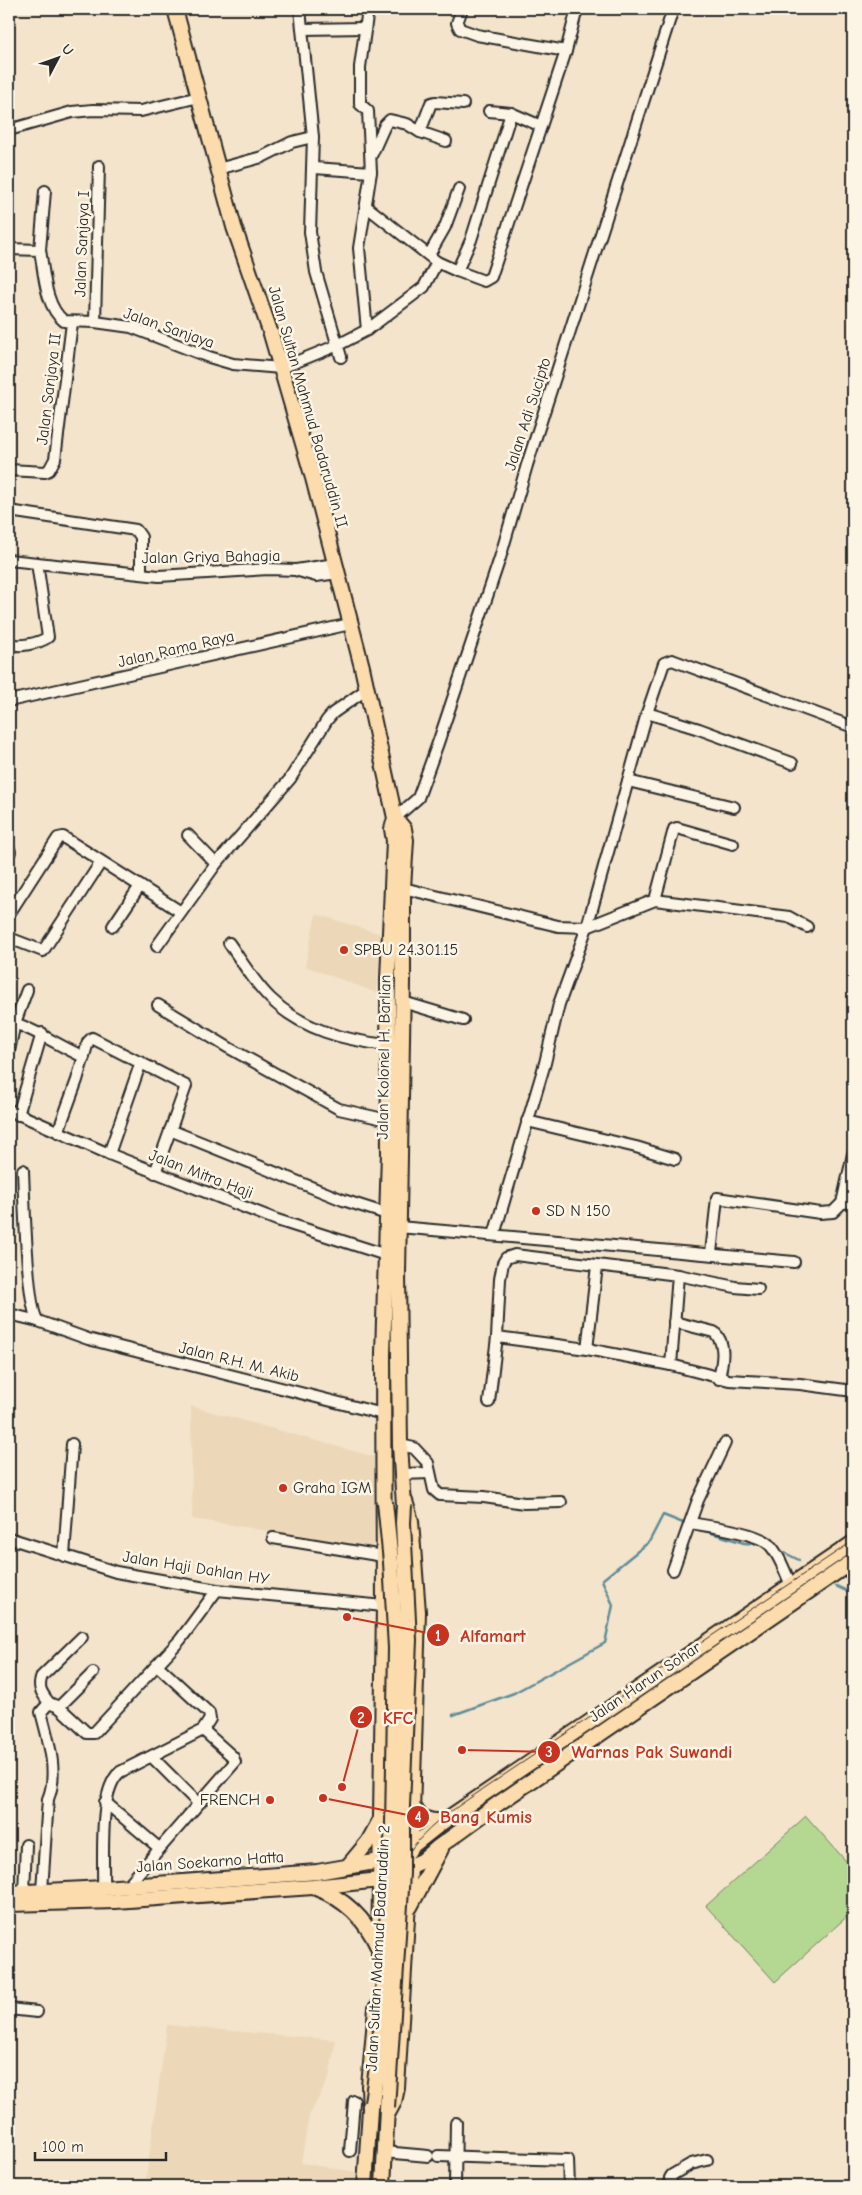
<svg xmlns="http://www.w3.org/2000/svg" width="862" height="2195" font-family="'Comic Neue',sans-serif">
  <style>
    .built { fill: #ecd8b9 }
    .green { fill: #b4d792; stroke: #70815e }
    .lines { fill: none; stroke-linecap: round; stroke-linejoin: round }
    .stream { stroke: #608d9a; stroke-width: 2.5 }
    .minor-casing { stroke: #2b2b2b; stroke-width: 14 }
    .highway-casing { stroke: #2b2b2b; stroke-width: 18 }
    .minor { stroke: #fcf5e5; stroke-width: 10 }
    .highway { stroke: #fcdcac; stroke-width: 14 }
    .tram { stroke: #2b2b2b; stroke-width: 1 }
    .highway-bridge-casing { stroke: #2b2b2b; stroke-width: 18; stroke-linecap: butt }
    .highway-bridge { stroke: #fcdcac; stroke-width: 14 }
    .poi-dot { fill: #c8321e; stroke: #fcf5e5; stroke-width: 2 }
    .labels { text-anchor: middle; dominant-baseline: central; stroke-width: 5; stroke-linejoin: round; paint-order: stroke }
    .street-label { font-size: 16px; fill: #2b2b2b; stroke: #fcf5e5 }
    .poi-label { font-size: 16px; fill: #2b2b2b; stroke: #fcf5e5; text-anchor: start }
    .leader { fill: none; stroke: #c8321e; stroke-width: 2 }
    .callout-dot { fill: #c8321e; stroke: #fcf5e5; stroke-width: 2 }
    .mark-label { font-size: 15px; text-anchor: middle; font-weight: bold; fill: #fff }
    .callout-label { font-size: 18px; text-anchor: middle; font-weight: bold; fill: #c8321e; stroke: #fcf5e5; stroke-width: 5; stroke-linejoin: round; paint-order: stroke }
  </style>
  <rect width="100%" height="100%" fill="#f3e4cb"/>
  <filter id="ink" filterUnits="userSpaceOnUse"><feTurbulence type="fractalNoise" baseFrequency=".02" numOctaves="2"/><feDisplacementMap in="SourceGraphic" scale="10" xChannelSelector="R" yChannelSelector="G"/><feConvolveMatrix kernelMatrix="1 2 1 2 8 2 1 2 1" color-interpolation-filters="sRGB"/></filter>
  <g filter="url(#ink)">
    <g class="built">
      <path d="M316,914L381,934L377,993L305,966Z"/>
      <path d="M191,1406L375,1457L373,1547L192,1519Z"/>
      <path d="M167,2025L336,2040L329,2078L309,2116L301,2163L356,2172L355,2186H145Z"/>
    </g>
    <path class="green" d="M806,1816L853,1869V1911L775,1982L706,1906Z"/>
    <g class="lines">
      <g class="stream">
        <path d="M702,1530L744,1543L762,1544"/>
        <path d="M779,1550L799,1560"/>
        <path d="M836,1586L853,1594"/>
        <path d="M453,1715L514,1693L605,1643L613,1605L602,1580L649,1542L663,1515L688,1525"/>
      </g>
      <g class="minor-casing">
        <g id="minor">
          <path d="M300,9L313,137L310,232L316,272L341,357"/>
          <path d="M462,9L457,23L460,29L477,35L566,51"/>
          <path d="M303,29L365,28"/>
          <path d="M489,111L511,113L541,126"/>
          <path d="M9,130L72,112L93,110L141,111L199,97"/>
          <path d="M420,132L446,141"/>
          <path d="M372,154L385,125L390,120L407,124L420,132L431,103L435,102L463,104"/>
          <path d="M314,168L371,172L368,111L360,104V67L368,9"/>
          <path d="M218,169L262,157L292,142L313,137"/>
          <path d="M367,207L437,262"/>
          <path d="M9,249L40,250C44,272 45,307 64,321L95,322L131,327L209,357L233,364L281,368L338,345L367,330L424,287L437,262L457,271L484,281L491,277L566,51L577,9"/>
          <path d="M40,250L45,191"/>
          <path d="M429,255L445,227L459,189"/>
          <path d="M457,271L471,240L511,113"/>
          <path d="M95,322L99,166"/>
          <path d="M367,330L359,248L371,172"/>
          <path d="M9,470L45,472L49,470L55,459L72,323"/>
          <path d="M9,511L136,530L141,537V574"/>
          <path d="M9,560L159,576L269,569L295,570L316,576L338,573"/>
          <path d="M296,570L335,564"/>
          <path d="M9,642C16,649 40,643 48,637L37,563"/>
          <path d="M9,701L350,624"/>
          <path d="M647,713L699,729L792,763"/>
          <path d="M628,781L734,807"/>
          <path d="M395,818L418,798L438,743L500,558L527,465L673,9"/>
          <path d="M188,835L216,864"/>
          <path d="M9,849L10,852"/>
          <path d="M399,887L558,926L587,927L655,900L789,917L807,927"/>
          <path d="M655,900L674,829L677,828L733,844"/>
          <path d="M9,914L58,838L63,837L181,912"/>
          <path d="M113,926L140,886"/>
          <path d="M9,938L43,951L101,862"/>
          <path d="M229,943C242,962 255,984 271,999C303,1030 344,1040 387,1045"/>
          <path d="M157,946L216,864L290,779L327,720L333,713L367,689"/>
          <path d="M403,1002L463,1020"/>
          <path d="M158,1005L229,1048L339,1109L388,1120"/>
          <path d="M9,1021C37,1030 57,1045 84,1057"/>
          <path d="M9,1051L15,1023L27,990"/>
          <path d="M9,1110L109,1154L277,1220L386,1255"/>
          <path d="M18,1115L42,1033"/>
          <path d="M527,1121L636,1147L675,1159"/>
          <path d="M170,1130L343,1200L387,1214"/>
          <path d="M58,1132L77,1080L88,1042L92,1038L186,1086L155,1173"/>
          <path d="M109,1154L141,1062"/>
          <path d="M23,1170C24,1194 27,1308 38,1321L88,1339L383,1414"/>
          <path d="M842,1203L853,1202"/>
          <path d="M399,1227L794,1262"/>
          <path d="M494,1235L545,1063L559,1004L587,927L647,713L664,663L672,660L853,727"/>
          <path d="M711,1253L717,1198L820,1213L833,1212L842,1203L853,1154"/>
          <path d="M678,1275L735,1287L758,1289"/>
          <path d="M9,1314L38,1321"/>
          <path d="M674,1322L714,1332C727,1344 722,1363 719,1379"/>
          <path d="M587,1349L597,1266"/>
          <path d="M671,1365L729,1380L800,1384L853,1391"/>
          <path d="M489,1402L497,1337L500,1279L503,1263L506,1258L515,1255L678,1275L671,1365L587,1349L497,1337"/>
          <path d="M400,1445L414,1448L428,1463L434,1490L440,1495L484,1497L524,1503L561,1502"/>
          <path d="M403,1474L430,1473"/>
          <path d="M690,1523C707,1526 756,1532 769,1544C779,1554 785,1572 791,1585"/>
          <path d="M9,1538L116,1572L217,1590L384,1606"/>
          <path d="M273,1538L383,1556"/>
          <path d="M64,1556L72,1444"/>
          <path d="M673,1570L698,1500L725,1443"/>
          <path d="M49,1703C42,1693 37,1688 42,1676L82,1637"/>
          <path d="M59,1707L93,1673"/>
          <path d="M152,1757L198,1803"/>
          <path d="M105,1802L159,1848"/>
          <path d="M128,1885L235,1762L233,1757L203,1730"/>
          <path d="M103,1888C104,1859 98,1790 120,1772L203,1730L210,1719L209,1713L157,1665"/>
          <path d="M42,1891L48,1799C59,1773 48,1739 41,1712L49,1703L59,1707L87,1733H94L180,1640L217,1590"/>
          <path d="M24,1892L26,1845"/>
          <path d="M9,2009L37,2012"/>
          <path d="M350,2151L354,2101"/>
          <path d="M384,2152L428,2156"/>
          <path d="M438,2156L568,2160L569,2186"/>
          <path d="M455,2186L456,2123"/>
          <path d="M672,2186L670,2178L672,2175L691,2164L707,2160"/>
        </g>
      </g>
      <g class="highway-casing">
        <g id="highway">
          <path d="M175,9L234,227L271,334L313,478L362,667L395,818L392,829L394,841L388,979L389,1153L383,1354L384,1606L379,1957"/>
          <path d="M395,818L404,829L406,840L403,888V982L398,1273L400,1445L404,1505"/>
          <path d="M405,1501L411,1521L418,1612L411,1847L408,1852"/>
          <path d="M411,1805C420,1818 428,1822 444,1821"/>
          <path d="M348,1866L368,1842L379,1822"/>
          <path d="M316,1888C345,1899 365,1918 378,1947"/>
          <path d="M9,1893L103,1888L317,1872L380,1861L411,1847L444,1821L853,1543"/>
          <path d="M9,1904L115,1901L313,1887L380,1880L422,1861L437,1848L499,1803L853,1561"/>
          <path d="M410,1907L441,1849"/>
          <path d="M387,2115L394,2102L397,2088L410,1868"/>
          <path d="M365,2186L370,2109L369,2086L376,2008"/>
          <path d="M383,2186L387,2108"/>
        </g>
      </g>
      <use href="#minor" class="minor"/>
      <use href="#highway" class="highway"/>
      <path class="tram" d="M373,2186C377,2122 383,2058 387,1994C390,1952 383,1897 404,1860C426,1823 467,1801 501,1777L853,1541"/>
      <g class="highway-bridge-casing">
        <g id="highway-bridge">
          <path d="M372,2103L380,2045L393,1824L396,1648L391,1562L385,1502"/>
          <path d="M387,2108L402,1873V1806L409,1640L403,1523L404,1505"/>
        </g>
      </g>
      <use href="#highway-bridge" class="highway-bridge"/>
    </g>
  </g>
  <g class="poi-dot">
    <circle cx="344" cy="950" r="5"/>
    <circle cx="536" cy="1211" r="5"/>
    <circle cx="283" cy="1488" r="5"/>
    <circle cx="270" cy="1800" r="5"/>
  </g>
  <g class="labels">
    <g class="street-label">
      <text transform="translate(82 244) rotate(-88)">Jalan Sanjaya I</text>
      <text transform="translate(169 328) rotate(19)">Jalan Sanjaya</text>
      <text transform="translate(49 389) rotate(-83)">Jalan Sanjaya II</text>
      <text transform="translate(308 407) rotate(74)">Jalan Sultan Mahmud Badaruddin II</text>
      <text transform="translate(528 414) rotate(-72)">Jalan Adi Sucipto</text>
      <text transform="translate(211 557) rotate(-1)">Jalan Griya Bahagia</text>
      <text transform="translate(176 649) rotate(-13)">Jalan Rama Raya</text>
      <text transform="translate(384 1057) rotate(-89)">Jalan Kolonel H. Barlian</text>
      <text transform="translate(201 1174) rotate(21)">Jalan Mitra Haji</text>
      <text transform="translate(239 1362) rotate(14)">Jalan R.H. M. Akib</text>
      <text transform="translate(196 1568) rotate(9)">Jalan Haji Dahlan HY</text>
      <text transform="translate(645 1682) rotate(-34)">Jalan Harun Sohar</text>
      <text transform="translate(210 1862) rotate(-4)">Jalan Soekarno Hatta</text>
      <text transform="translate(378 1948) rotate(-87)">Jalan Sultan Mahmud Badaruddin 2</text>
    </g>
    <g class="poi-label">
      <text x="354" y="950">SPBU 24.301.15</text>
      <text x="546" y="1211">SD N 150</text>
      <text x="293" y="1488">Graha IGM</text>
      <text x="260" y="1800" text-anchor="end">FRENCH</text>
    </g>
  </g>
  <path class="leader" d="M347 1617L438 1635M342 1787L361 1717M462 1750L549 1752M323 1798L418 1817"/>
  <g class="callout-dot">
    <circle cx="347" cy="1617" r="5"/>
    <circle cx="342" cy="1787" r="5"/>
    <circle cx="462" cy="1750" r="5"/>
    <circle cx="323" cy="1798" r="5"/>
    <circle cx="438" cy="1635" r="12"/>
    <circle cx="361" cy="1717" r="12"/>
    <circle cx="549" cy="1752" r="12"/>
    <circle cx="418" cy="1817" r="12"/>
  </g>
  <g class="mark-label">
    <text x="438" y="1641">1</text>
    <text x="361" y="1723">2</text>
    <text x="549" y="1757">3</text>
    <text x="418" y="1822">4</text>
  </g>
  <g class="callout-label">
    <text x="493" y="1642">Alfamart</text>
    <text x="398" y="1724">KFC</text>
    <text x="652" y="1758">Warnas Pak Suwandi</text>
    <text x="486" y="1823">Bang Kumis</text>
  </g>
  <rect width="862" height="2195" fill="none" stroke="#fcf5e5" stroke-width="30"/>
  <rect x="15" y="15" width="832" height="2165" fill="none" stroke="#2b2b2b" stroke-width="2" filter="url(#ink)"/>
  <g transform="translate(58 58) rotate(49)" stroke="#fcf5e5" stroke-width="4" paint-order="stroke">
  <path d="M0-4L9 19L0 12L-9 19Z" fill="#2b2b2b"/>
  <text y="-8" font-size="14" font-weight="bold" text-anchor="middle" fill="#2b2b2b">U</text>
  </g>
  <path d="M35 2152v8h131v-8" fill="none" stroke="#2b2b2b" stroke-width="2.5"/>
  <text x="42" y="2152" font-size="15" fill="#2b2b2b" stroke="#fcf5e5" stroke-width="4" paint-order="stroke">100 m</text>
</svg>
